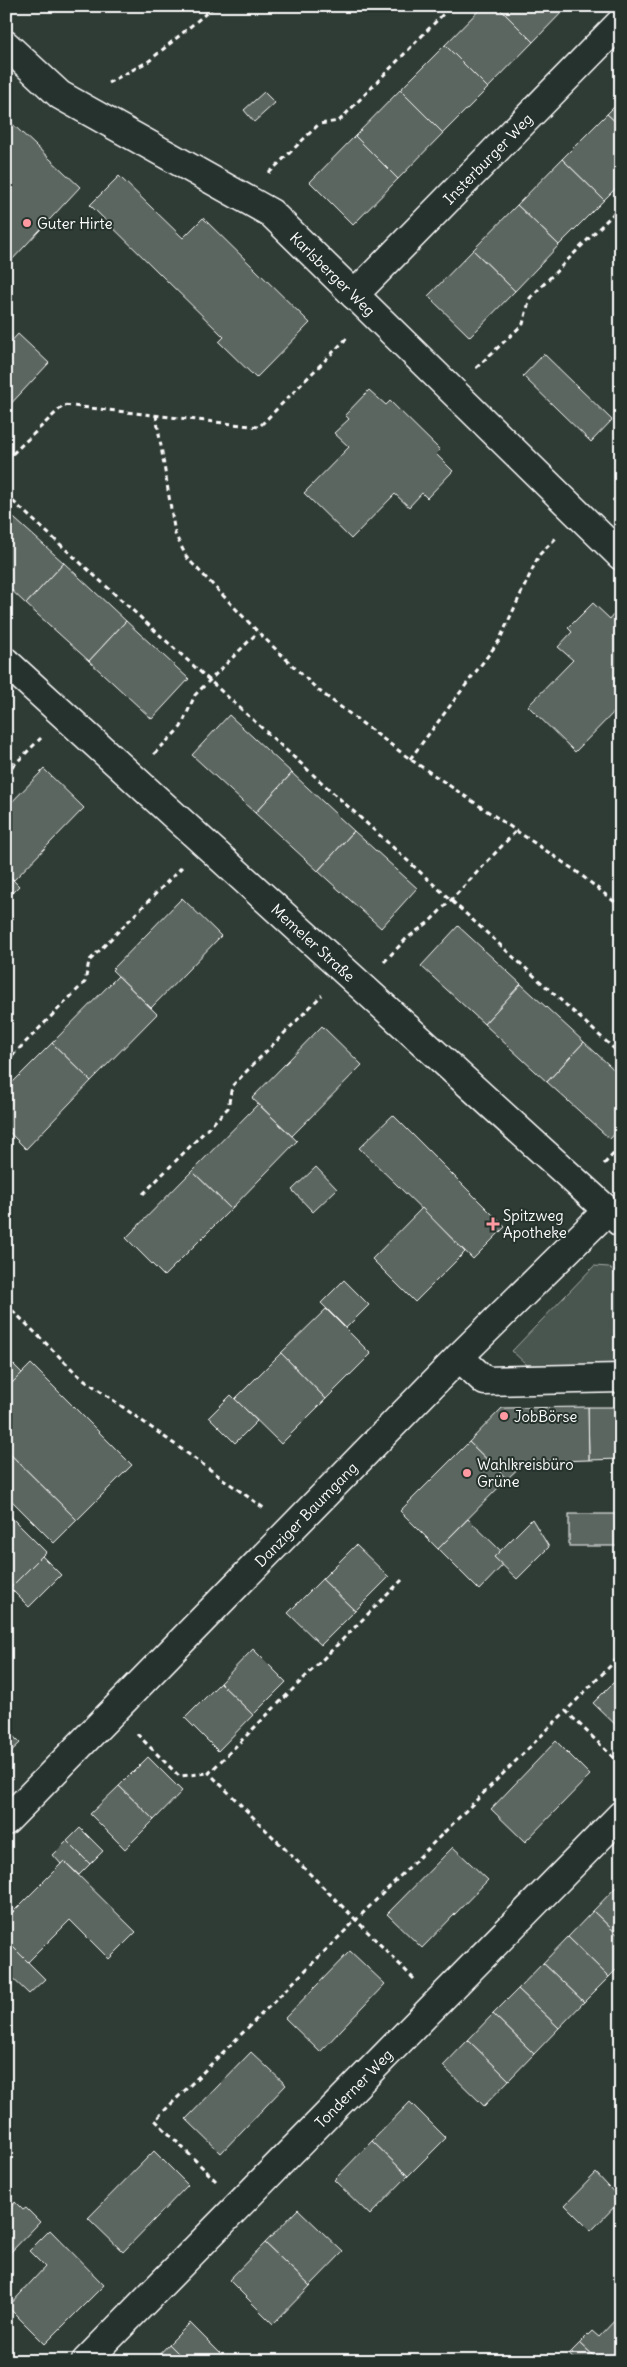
<svg xmlns="http://www.w3.org/2000/svg" width="627" height="2367" font-family="Delius,sans-serif">
  <style>
    .green { fill: #4a544f; stroke: #a4aaa7 }
    .building { fill: #5b6661; stroke: #fff }
    .lines { fill: none; stroke-linecap: round; stroke-linejoin: round }
    .minor-casing { stroke: #fff; stroke-width: 31 }
    .path { stroke: #fff; stroke-width: 3; stroke-dasharray: 5 4; stroke-linecap: butt }
    .minor { stroke: #26332d; stroke-width: 28 }
    .poi-dot { fill: #ff9aa2; stroke: #26332d; stroke-width: 2 }
    .labels { text-anchor: middle; dominant-baseline: central; stroke-width: 4; stroke-linejoin: round; paint-order: stroke }
    .street-label { font-size: 15px; fill: #fff; stroke: #26332d }
    .poi-label { font-size: 15px; fill: #fff; stroke: #26332d; text-anchor: start }
  </style>
  <rect width="100%" height="100%" fill="#2f3b35"/>
  <filter id="ink" filterUnits="userSpaceOnUse"><feTurbulence type="fractalNoise" baseFrequency=".02" numOctaves="2"/><feDisplacementMap in="SourceGraphic" scale="10" xChannelSelector="R" yChannelSelector="G"/><feConvolveMatrix kernelMatrix="1 2 1 2 8 2 1 2 1" color-interpolation-filters="sRGB"/></filter>
  <g filter="url(#ink)">
    <path class="green" d="M594,1266L609,1267L621,1278V1364L527,1365L512,1351Z"/>
    <g class="building">
      <path d="M483,6H497L533,42L488,88L445,45Z"/>
      <path d="M497,6H568L533,42Z"/>
      <path d="M445,45L488,88L443,133L400,90Z"/>
      <path d="M400,90L443,133L398,179L355,136Z"/>
      <path d="M264,92L275,103L254,122L244,110Z"/>
      <path d="M621,100V127L607,114Z"/>
      <path d="M607,114L621,127V183L604,200L562,159Z"/>
      <path d="M6,118L80,187L11,261L8,258L6,260Z"/>
      <path d="M355,136L398,179L353,225L310,182Z"/>
      <path d="M562,159L604,200L559,245L517,205Z"/>
      <path d="M119,176L183,238L203,218L310,323L256,378L219,342L224,337L90,205Z"/>
      <path d="M517,205L559,245L515,291L473,250Z"/>
      <path d="M473,250L515,291L470,337L428,296Z"/>
      <path d="M18,334L49,363L6,409V347Z"/>
      <path d="M544,354L612,420L591,442L523,376Z"/>
      <path d="M369,390L386,405L390,401L440,450L436,454L453,471L427,498L422,493L409,507L395,494L351,539L304,493L349,447L334,433L349,419L345,415Z"/>
      <path d="M6,511L64,563L26,604L6,585Z"/>
      <path d="M64,563L126,621L89,661L26,604Z"/>
      <path d="M593,603L610,619L613,615L621,622V709L619,707L575,752L528,706L573,660L558,647L572,632L568,628Z"/>
      <path d="M126,621L189,679L152,719L89,661Z"/>
      <path d="M229,715L292,773L255,813L192,755Z"/>
      <path d="M44,769L84,808L14,880L6,873V808Z"/>
      <path d="M292,773L354,831L318,871L255,813Z"/>
      <path d="M354,831L417,888L381,928L318,871Z"/>
      <path d="M6,873L19,886L6,899Z"/>
      <path d="M182,898L221,936L151,1008L112,970Z"/>
      <path d="M458,926L521,984L484,1024L421,966Z"/>
      <path d="M118,976L157,1014L91,1081L52,1043Z"/>
      <path d="M521,984L584,1042L547,1082L484,1024Z"/>
      <path d="M322,1026L362,1065L292,1136L252,1098Z"/>
      <path d="M584,1042L621,1076V1127L610,1139L547,1082Z"/>
      <path d="M52,1043L91,1081L26,1149L6,1129V1089Z"/>
      <path d="M258,1104L297,1141L231,1209L192,1171Z"/>
      <path d="M393,1115L505,1227L473,1259L359,1148Z"/>
      <path d="M316,1167L337,1189L313,1212L292,1190Z"/>
      <path d="M192,1171L231,1209L164,1276L126,1238Z"/>
      <path d="M422,1208L465,1252L415,1302L372,1259Z"/>
      <path d="M344,1280L369,1305L346,1328L321,1303Z"/>
      <path d="M326,1309L371,1354L326,1399L281,1353Z"/>
      <path d="M281,1353L326,1399L281,1444L235,1399Z"/>
      <path d="M6,1357L22,1373L6,1389Z"/>
      <path d="M31,1364L132,1465L77,1520L6,1450V1389Z"/>
      <path d="M231,1395L257,1421L235,1443L209,1417Z"/>
      <path d="M588,1407H621V1459L589,1460Z"/>
      <path d="M588,1407L589,1460L525,1462L507,1479L469,1442L502,1408Z"/>
      <path d="M469,1442L507,1479L438,1549L400,1511Z"/>
      <path d="M6,1450L77,1520L54,1543L6,1495Z"/>
      <path d="M6,1512L46,1552L6,1592Z"/>
      <rect x="569" y="1514" width="52" height="32"/>
      <path d="M468,1519L501,1551L494,1557L503,1565L479,1590L438,1549Z"/>
      <path d="M532,1519L549,1547L517,1579L494,1557Z"/>
      <path d="M356,1545L389,1577L355,1611L322,1579Z"/>
      <path d="M42,1556L61,1575L29,1607L10,1588Z"/>
      <path d="M322,1579L355,1611L321,1645L288,1613Z"/>
      <path d="M253,1649L286,1682L253,1715L220,1683Z"/>
      <path d="M621,1675V1730L593,1703Z"/>
      <path d="M220,1683L253,1715L218,1751L185,1718Z"/>
      <path d="M7,1730L20,1743L6,1756V1731Z"/>
      <path d="M556,1741L590,1775L525,1842L491,1809Z"/>
      <path d="M148,1757L182,1791L154,1820L119,1786Z"/>
      <path d="M119,1786L154,1820L125,1849L90,1814Z"/>
      <path d="M80,1828L103,1851L90,1864L67,1841Z"/>
      <path d="M67,1841L90,1864L79,1875L64,1861L61,1864L53,1855Z"/>
      <path d="M453,1847L488,1880L422,1948L387,1914Z"/>
      <path d="M64,1861L136,1932L109,1959L70,1920L28,1962L6,1941V1919Z"/>
      <path d="M618,1885L621,1887V1938L593,1911Z"/>
      <path d="M593,1911L621,1938V1965L609,1977L568,1937Z"/>
      <path d="M568,1937L609,1977L584,2002L543,1963Z"/>
      <path d="M12,1946L45,1979L29,1994L6,1972V1952Z"/>
      <path d="M350,1951L385,1984L320,2052L285,2018Z"/>
      <path d="M543,1963L584,2002L559,2028L518,1989Z"/>
      <path d="M518,1989L559,2028L534,2054L493,2014Z"/>
      <path d="M493,2014L534,2054L509,2080L468,2040Z"/>
      <path d="M468,2040L509,2080L484,2106L443,2066Z"/>
      <path d="M251,2052L286,2085L221,2153L186,2119Z"/>
      <path d="M410,2102L446,2138L408,2176L372,2141Z"/>
      <path d="M372,2141L408,2176L370,2215L334,2180Z"/>
      <path d="M154,2151L188,2185L123,2252L88,2218Z"/>
      <path d="M596,2173L621,2200L591,2231L565,2205Z"/>
      <path d="M15,2202L23,2210L26,2208L40,2222L6,2257V2209L8,2210Z"/>
      <path d="M298,2209L343,2252L310,2286L265,2243Z"/>
      <path d="M50,2230L104,2285L45,2344L8,2307L45,2267L29,2251Z"/>
      <path d="M265,2243L310,2286L273,2324L229,2280Z"/>
      <path d="M618,2317L621,2320V2361H599L580,2343L592,2331L599,2337Z"/>
      <path d="M190,2323L227,2360L226,2361H186L169,2344Z"/>
      <path d="M580,2343L599,2361H575L569,2354Z"/>
      <path d="M169,2344L186,2361H153Z"/>
    </g>
    <g class="lines">
      <g class="minor-casing">
        <g id="minor">
          <path id="s1" d="M6,45L60,95L271,213L621,556"/>
          <path id="s2" d="M354,295L621,22"/>
          <path id="s3" d="M6,662L620,1222"/>
          <path d="M459,1357L485,1381L621,1378"/>
          <path id="s4" d="M6,1821L459,1357L607,1211"/>
          <path id="s5" d="M86,2361L621,1815"/>
        </g>
      </g>
      <g class="path">
        <path d="M108,83L149,61L215,6"/>
        <path d="M269,173L319,124L339,121L451,6"/>
        <path d="M476,368L523,324L530,298L621,206"/>
        <path d="M156,415L175,534L187,558L258,632L318,690L410,759L576,871L621,907"/>
        <path d="M6,460L64,405L259,427L349,336"/>
        <path d="M6,495L621,1055"/>
        <path d="M613,501L621,492"/>
        <path d="M154,754L181,727L195,695L258,632"/>
        <path d="M410,759L499,641L539,555L556,538"/>
        <path d="M6,773L41,738"/>
        <path d="M384,962L407,938L429,922L452,899L516,831"/>
        <path d="M6,1062L85,982L89,961L182,867"/>
        <path d="M604,1164L621,1146"/>
        <path d="M143,1194L228,1108L232,1086L322,995"/>
        <path d="M6,1304L78,1375L265,1509"/>
        <path d="M617,1659L566,1711L621,1765"/>
        <path d="M137,1734L179,1776L209,1773"/>
        <path d="M414,1979L356,1920L566,1711"/>
        <path d="M216,2181L155,2120L356,1920L209,1773L402,1580"/>
      </g>
      <use href="#minor" class="minor"/>
    </g>
  </g>
  <g class="poi-dot">
    <circle cx="27" cy="223" r="5"/>
    <path d="M490.5 1216.5h5v5h5v5h-5v5h-5v-5h-5v-5h5z"/>
    <circle cx="504" cy="1416" r="5"/>
    <circle cx="467" cy="1473" r="5"/>
  </g>
  <g class="labels">
    <g class="street-label">
      <text stroke="none"><textPath href="#s2" startOffset="191">Insterburger Weg</textPath></text>
      <text stroke="none"><textPath href="#s1" startOffset="402">Karlsberger Weg</textPath></text>
      <text stroke="none"><textPath href="#s3" startOffset="416">Memeler Straße</textPath></text>
      <text stroke="none"><textPath href="#s4" startOffset="429">Danziger Baumgang</textPath></text>
      <text stroke="none"><textPath href="#s5" startOffset="382">Tonderner Weg</textPath></text>
    </g>
    <g class="poi-label">
      <text x="37" y="223">Guter Hirte</text>
      <text x="503" y="1215">Spitzweg<tspan x="503" dy="17">Apotheke</tspan></text>
      <text x="514" y="1416">JobBörse</text>
      <text x="477" y="1464">Wahlkreisbüro<tspan x="477" dy="17">Grüne</tspan></text>
    </g>
  </g>
  <rect width="627" height="2367" fill="none" stroke="#26332d" stroke-width="25"/>
  <rect x="12" y="12" width="602" height="2342" fill="none" stroke="#fff" stroke-width="2" filter="url(#ink)"/>
</svg>
